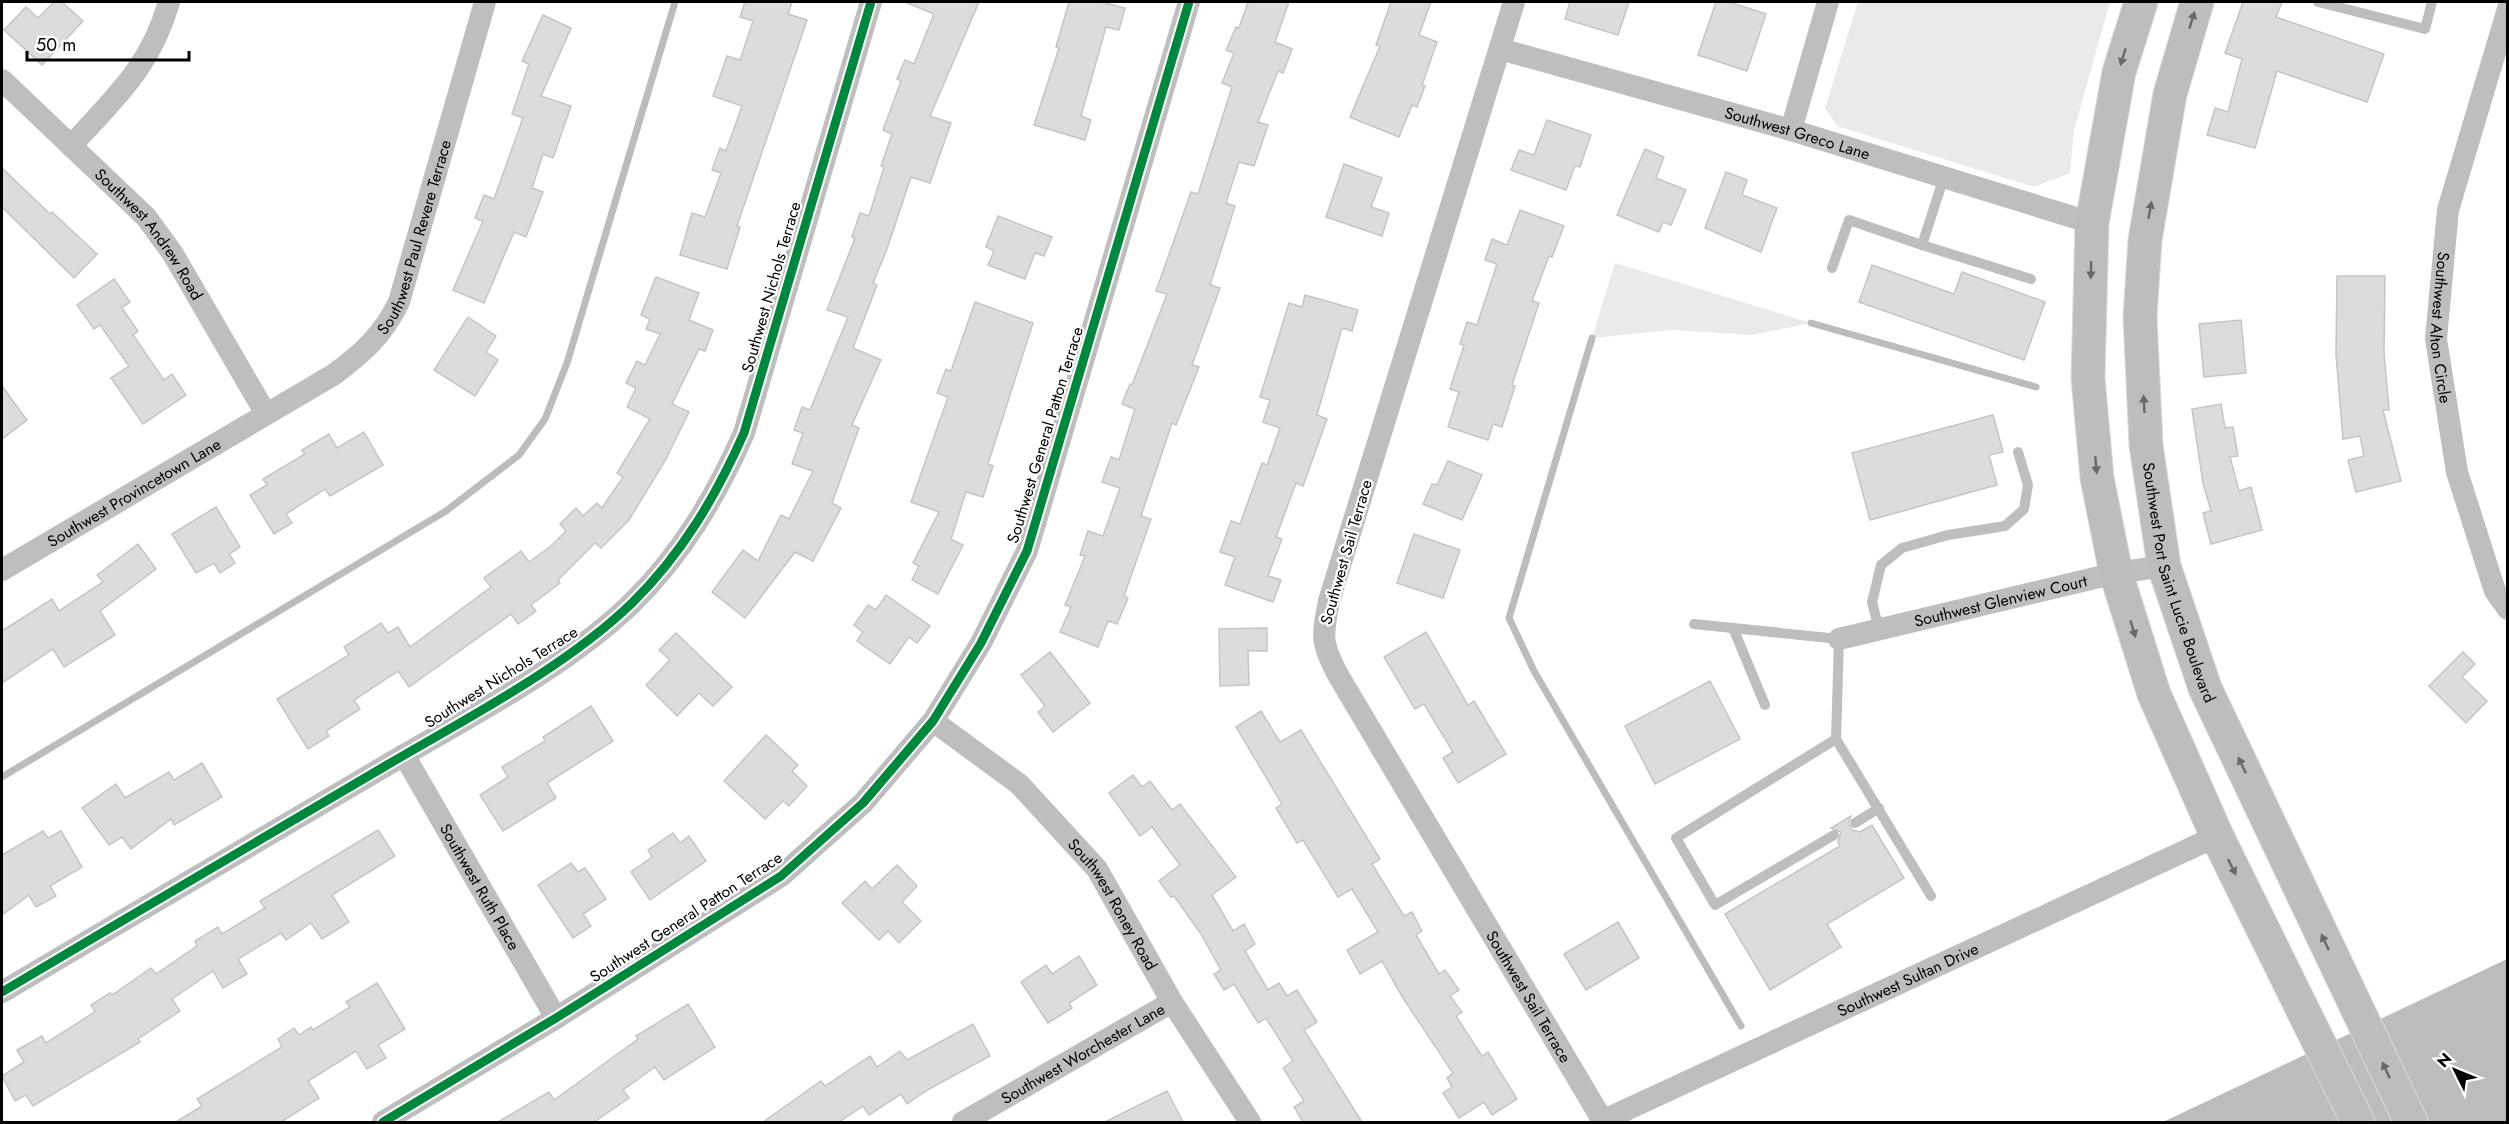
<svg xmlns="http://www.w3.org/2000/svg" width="2509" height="1124" font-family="Jost,sans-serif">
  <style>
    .green { fill: #eaeaea }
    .water { fill: #bcbcbc }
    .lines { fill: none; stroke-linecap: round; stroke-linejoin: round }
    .stream { stroke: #bcbcbc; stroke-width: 7 }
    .building { fill: #dcdcdc; stroke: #c5c5c5; stroke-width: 1.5 }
    .primary-casing { stroke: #dbdbdb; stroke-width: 35 }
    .lane { stroke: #bebebe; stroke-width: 10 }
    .street { stroke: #bebebe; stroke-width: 22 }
    .primary { stroke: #bdbdbd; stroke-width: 33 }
    .cycleway-casing { stroke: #fff; stroke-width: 13 }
    .cycleway { stroke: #00873e; stroke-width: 9 }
    .oneway { fill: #686868 }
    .labels { text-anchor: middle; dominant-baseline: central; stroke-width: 4.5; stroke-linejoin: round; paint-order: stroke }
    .street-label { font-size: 16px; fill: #000; stroke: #fff }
  </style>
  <rect width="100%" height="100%" fill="#fff"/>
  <g class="green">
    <path d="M1858,2H2110L2074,130L2070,173L2034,187L1837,126L1825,108Z"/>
    <path d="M1615,263L1811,323L1752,335L1672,330L1592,338Z"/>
  </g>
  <path class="water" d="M2507,959V1122H2163Z"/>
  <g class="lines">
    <g class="stream">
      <path d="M1811,323L2036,387"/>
      <path d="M1592,338L1509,618L1534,671L1741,1026"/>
      <path d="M2,777L446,511L519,455L545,419L567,363L675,2"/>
    </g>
  </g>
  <g class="building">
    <path d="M54,2H62L83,21L42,65L4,30L26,7L38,18Z"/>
    <path d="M745,2H792L788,14L807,20L737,226L740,227L727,269L680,255L692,213L705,217L721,173L712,170L720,148L726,151L742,106L713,96L727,56L740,60L753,21L740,17Z"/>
    <path d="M905,2H979L930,116L951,123L930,183L911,177L887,249L873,283L877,285L853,348L881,360L852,425L859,428L832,503L841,508L813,561L795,552L745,618L712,592L743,550L758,561L781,515L789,519L813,471L792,464L803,433L794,430L802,407L810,410L848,317L827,310L855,238L852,237L860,213L869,216L884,167L881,166L892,134L883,130L901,81L897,79L905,60L914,64L934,14Z"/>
    <path d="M1069,2H1102L1125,8L1119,30L1106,27L1081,116L1091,120L1085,140L1034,125L1059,48L1056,47Z"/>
    <path d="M1248,2H1289L1275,42L1292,49L1283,73L1278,71L1258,122L1268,125L1254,166L1239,162L1226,203L1235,206L1210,285L1220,288L1192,365L1199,367L1176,425L1172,423L1141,516L1151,519L1124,596L1128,598L1117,624L1108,621L1098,647L1060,632L1071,607L1065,605L1085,556L1080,555L1088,531L1103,536L1120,488L1102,482L1111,457L1119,460L1135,409L1122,404L1130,384L1132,385L1167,294L1156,291L1191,192L1198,194L1232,87L1222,83L1234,53L1226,50L1236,27L1239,28Z"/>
    <path d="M1391,2H1431L1419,35L1437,42L1422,85L1425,86L1417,107L1412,105L1399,137L1350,117L1380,46L1376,45Z"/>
    <path d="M1570,2H1629L1618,35L1565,19Z"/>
    <path d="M1716,2H1729L1766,14L1747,71L1698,55Z"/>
    <path d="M2243,2H2282L2276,17L2384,54L2367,102L2277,71L2255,148L2207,135L2215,108L2228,112L2242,59L2225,53Z"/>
    <path d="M543,15L571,28L541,96L571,106L553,158L543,154L532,188L543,192L526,237L514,232L484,303L453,290L483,221L475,218L484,195L494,199L523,118L512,114L529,64L522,61Z"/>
    <path d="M1547,120L1591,135L1580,167L1575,166L1566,190L1511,170L1519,150L1534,155Z"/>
    <path d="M1645,149L1664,157L1656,178L1686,190L1671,225L1663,222L1659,232L1617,215Z"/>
    <path d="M1344,164L1382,178L1371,207L1389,213L1382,236L1326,217Z"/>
    <path d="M2,168L50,214L52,212L97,254L74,278L2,207Z"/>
    <path d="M1726,172L1747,180L1742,195L1777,208L1761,252L1705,228Z"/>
    <path d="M1520,210L1564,226L1552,257L1549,256L1532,301L1539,303L1512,385L1515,386L1502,427L1493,424L1488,440L1448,427L1459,392L1450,389L1464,345L1460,344L1467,322L1477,325L1497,264L1485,260L1492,239L1507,245Z"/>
    <path d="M998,216L1052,237L1044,256L1035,253L1025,279L988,265L994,251L986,247Z"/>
    <path d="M1872,265L1954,294L1962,272L2045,302L2024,360L1859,302Z"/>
    <path d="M2337,276H2385L2384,353L2389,410H2383L2401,481L2356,492L2348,460L2364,456L2360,436L2343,439L2336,354Z"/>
    <path d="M656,277L699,293L689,320L713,330L705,351L699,349L672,404L689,412L665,461L629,520L601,548L595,543L558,580L560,583L531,605L536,611L518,624L511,614L409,687L398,671L354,700L360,709L326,731L329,736L308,749L277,699L349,655L344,647L381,623L388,633L398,627L410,647L491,587L484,578L521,551L529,562L551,546L566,531L560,524L576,508L583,516L597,503L602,508L623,477L617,473L650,419L627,407L636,388L626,383L637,361L645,365L660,334L646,329L650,319L641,315Z"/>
    <path d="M114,279L130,302L122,308L138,331L133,335L164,380L172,374L186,395L143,424L111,378L129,366L100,325L94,329L77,305Z"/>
    <path d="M1305,295L1358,310L1352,331L1342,328L1317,415L1327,419L1303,486L1296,483L1276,537L1282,539L1268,576L1281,580L1273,602L1225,585L1235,557L1220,552L1231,521L1240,524L1262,463L1267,465L1280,428L1263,422L1270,400L1260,397L1289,303L1302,307Z"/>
    <path d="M975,302L1033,323L988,464L993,466L983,497L966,492L951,539L963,545L938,594L912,580L919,566L913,563L939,512L911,502L948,397L937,393L946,369L951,371Z"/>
    <path d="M468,317L496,336L486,352L498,360L475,396L434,370Z"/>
    <path d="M2241,320L2246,373L2204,377L2199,324Z"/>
    <path d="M2,386L27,420L2,439Z"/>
    <path d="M2221,404L2225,428L2233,427L2238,456L2230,457L2239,491L2251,487L2262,530L2211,544L2203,513L2211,511L2203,483L2192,409Z"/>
    <path d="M1993,415L2003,452L1989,455L1997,485L1870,520L1852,453Z"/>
    <path d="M364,432L383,465L330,496L325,489L286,514L292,523L274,534L250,495L267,485L263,479L305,454L302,450L329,434L337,448Z"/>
    <path d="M1448,461L1482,475L1462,520L1423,504L1432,484L1437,485Z"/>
    <path d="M216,507L240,547L229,554L235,563L220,573L214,563L196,573L172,534Z"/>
    <path d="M1414,534L1460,550L1443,598L1397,583Z"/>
    <path d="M138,544L156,569L100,611L115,635L64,667L53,649L2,683V631L52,599L59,611L103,582L97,575Z"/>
    <path d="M886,595L930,626L917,643L909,637L890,664L857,641L863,632L854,625L868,605L876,610Z"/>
    <path d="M1267,628V651H1248L1249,685L1220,686L1219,629Z"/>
    <path d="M1426,632L1468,705L1474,701L1506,754L1458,783L1443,758L1453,752L1424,704L1415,709L1384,657Z"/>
    <path d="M676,633L732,687L713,706L699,693L677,716L646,685L670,660L659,650Z"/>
    <path d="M1050,652L1090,703L1053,732L1038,712L1045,706L1021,675Z"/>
    <path d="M2463,652L2475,664L2462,677L2487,701L2466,723L2429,686Z"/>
    <path d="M1710,681L1740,739L1655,784L1625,726Z"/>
    <path d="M591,706L613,741L547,783L556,798L503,831L480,795L508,777L502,767L545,741L543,737Z"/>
    <path d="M1261,711L1280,742L1301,730L1380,859L1372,864L1404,916L1412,912L1422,931L1416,935L1439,974L1445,970L1459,990L1450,996L1462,1012L1456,1016L1482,1056L1488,1052L1517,1099L1492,1115L1484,1102L1459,1118L1443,1093L1452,1087L1447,1078L1453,1073L1403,998L1382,961L1360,974L1347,950L1378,932L1352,889L1338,897L1303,840L1297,843L1276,808L1282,804L1236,727Z"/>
    <path d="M766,735L798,765L792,771L807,786L789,806L783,801L765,819L724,781Z"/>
    <path d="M202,763L222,797L174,825L171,819L131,849L122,837L109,845L82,808L116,784L125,798L169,772L174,780Z"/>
    <path d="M1133,775L1142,787L1150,781L1172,810L1180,804L1236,877L1212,895L1233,931L1244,924L1255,944L1245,951L1268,990L1279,983L1287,996L1297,990L1317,1022L1304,1030L1362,1122H1303L1294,1107L1304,1101L1283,1068L1293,1061L1266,1018L1258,1023L1234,984L1224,990L1214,974L1221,970L1201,934L1174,896L1171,897L1159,881L1180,865L1152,827L1140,836L1109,793Z"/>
    <path d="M1851,816L1848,824L1852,830L1860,832L1872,825L1904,878L1827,924L1841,947L1770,990L1725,914L1840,846L1838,842L1841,832L1831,828Z"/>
    <path d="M378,830L395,856L332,895L349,922L322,939L311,923L286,940L281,933L238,959L247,974L223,988L213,971L172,999L180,1011L138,1039L140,1042L33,1106L26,1095L15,1101L2,1076L24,1062L17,1050L42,1036L46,1043L95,1012L91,1005L110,993L112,995L151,968L156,974L197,946L195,941L218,927L222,934L265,908L260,901Z"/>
    <path d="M43,831L48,838L61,831L82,867L50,886L56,896L36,907L29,895L2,915V855Z"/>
    <path d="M673,833L680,843L689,836L706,861L650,900L631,872L652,857L648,850Z"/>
    <path d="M571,863L578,872L585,868L606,899L583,914L591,926L573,938L538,885Z"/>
    <path d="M897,865L917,886L902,902L921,921L899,943L888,931L879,940L842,903L865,881L872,889Z"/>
    <path d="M1618,922L1639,958L1586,990L1564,954Z"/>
    <path d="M1079,956L1097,985L1069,1003L1072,1008L1048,1023L1021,982L1046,965L1052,974Z"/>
    <path d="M377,983L405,1029L378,1045L386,1058L367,1069L356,1051L308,1081L319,1098L281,1122H176L202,1106L197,1099L282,1047L278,1039L294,1028L299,1035L311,1027L313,1030L350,1007L346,1002Z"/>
    <path d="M688,1004L715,1047L664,1080L655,1067L623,1090L629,1098L594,1122H498L549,1092L554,1100L638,1039L636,1036Z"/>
    <path d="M973,1024L990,1056L929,1089L907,1104L901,1094L869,1115L863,1106L839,1122H763L821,1081L825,1086L870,1056L877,1067L900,1051L907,1060Z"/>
    <path d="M1167,1091L1183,1122H1105Z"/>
  </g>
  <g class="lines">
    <g class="primary-casing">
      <g id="primary">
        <path d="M2141,2L2119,72L2092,223L2088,378L2097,478L2116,573L2154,694L2217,836L2358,1122"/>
        <path id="s11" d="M2197,2L2170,94L2145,240L2140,317L2146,445L2164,566L2205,688L2411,1122"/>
      </g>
    </g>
    <g class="lane">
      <path d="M2318,2L2425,29L2432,2"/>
      <path d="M1922,245L2031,279"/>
      <path d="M1832,268L1849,220L1922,245L1944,177"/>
      <path d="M1694,624L1839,639L1836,739L1931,896"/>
      <path d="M1733,628L1765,705"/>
      <path d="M1879,629L1872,602L1881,565L1902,548L1948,535L2005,526L2024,509L2028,485L2018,452"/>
      <path d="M1855,823L1879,808"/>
      <path d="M1834,835L1715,905L1676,838L1836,739"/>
    </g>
    <g class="street">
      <path id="s1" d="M1514,2L1329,601C1322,637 1321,643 1338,675L1603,1121"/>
      <path id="s2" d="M2508,9L2448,210L2436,339L2457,472L2495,591L2508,609"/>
      <path id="s3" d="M1500,49L1791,130L2092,223"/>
      <path id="s4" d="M2,80L146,217L173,254L266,414"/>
      <path d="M1791,130L1828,2"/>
      <path d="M71,146C116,96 150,68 169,2"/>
      <path id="s5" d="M2,570L333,375C362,354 383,335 399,302L485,2"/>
      <path id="s6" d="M1839,639L2116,573L2164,566"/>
      <path id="s7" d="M933,721L1019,784L1097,869L1172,1002L1250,1122"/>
      <path id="s8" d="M404,755L556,1018"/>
      <path d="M2,992C130,916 258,841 387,765C467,718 566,667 632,603C682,554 716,496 744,433L871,2"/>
      <path d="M383,1122L556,1018L781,876L863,803L933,721L981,643L1027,551L1189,2"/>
      <path id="s9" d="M963,1122L1172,1002"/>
      <path id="s10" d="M1600,1122L2217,836"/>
    </g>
    <use href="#primary" class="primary"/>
    <g class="cycleway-casing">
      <g id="cycleway">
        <path d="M2,992C130,916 258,841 387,765C467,718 566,667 632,603C682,554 716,496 744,433L871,2"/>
        <path d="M383,1122L556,1018L781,876L863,803L933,721L981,643L1027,551L1189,2"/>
      </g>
    </g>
    <use href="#cycleway" class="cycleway"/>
  </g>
  <defs><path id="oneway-solid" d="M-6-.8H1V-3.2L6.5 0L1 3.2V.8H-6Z" transform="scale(1.5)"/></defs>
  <g class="oneway">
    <use href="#oneway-solid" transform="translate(2192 20) rotate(-73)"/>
    <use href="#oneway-solid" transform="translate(2123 57) rotate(107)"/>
    <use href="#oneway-solid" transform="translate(2150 210) rotate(-80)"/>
    <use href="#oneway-solid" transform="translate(2091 270) rotate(91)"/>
    <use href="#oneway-solid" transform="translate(2144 404) rotate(-93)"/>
    <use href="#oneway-solid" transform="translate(2096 465) rotate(85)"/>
    <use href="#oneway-solid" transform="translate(2133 629) rotate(73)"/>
    <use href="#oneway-solid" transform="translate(2242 765) rotate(-115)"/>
    <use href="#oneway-solid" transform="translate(2232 867) rotate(63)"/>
    <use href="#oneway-solid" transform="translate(2325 942) rotate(-115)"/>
    <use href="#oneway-solid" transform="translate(2386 1070) rotate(-115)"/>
  </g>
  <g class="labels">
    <g class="street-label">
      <text stroke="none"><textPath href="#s3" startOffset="309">Southwest Greco Lane</textPath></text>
      <text stroke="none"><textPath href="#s5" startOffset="550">Southwest Paul Revere Terrace</textPath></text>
      <text stroke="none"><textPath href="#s4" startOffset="214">Southwest Andrew Road</textPath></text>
      <text transform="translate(771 287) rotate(-74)">Southwest Nichols Terrace</text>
      <text stroke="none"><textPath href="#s2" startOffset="328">Southwest Alton Circle</textPath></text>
      <text transform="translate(1045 435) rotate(-73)">Southwest General Patton Terrace</text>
      <text stroke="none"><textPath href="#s5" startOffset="153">Southwest Provincetown Lane</textPath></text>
      <text transform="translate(1346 552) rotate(-74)">Southwest Sail Terrace</text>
      <text stroke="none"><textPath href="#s11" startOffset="591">Southwest Port Saint Lucie Boulevard</textPath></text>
      <text stroke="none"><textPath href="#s6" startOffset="166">Southwest Glenview Court</textPath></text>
      <text transform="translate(501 677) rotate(-32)">Southwest Nichols Terrace</text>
      <text stroke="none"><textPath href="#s8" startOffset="152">Southwest Ruth Place</textPath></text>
      <text stroke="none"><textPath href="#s7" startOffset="260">Southwest Roney Road</textPath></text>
      <text transform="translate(686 917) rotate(-33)">Southwest General Patton Terrace</text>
      <text stroke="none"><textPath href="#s10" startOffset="339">Southwest Sultan Drive</textPath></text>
      <text stroke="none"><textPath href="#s1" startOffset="1078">Southwest Sail Terrace</textPath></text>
      <text stroke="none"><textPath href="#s9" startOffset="138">Southwest Worchester Lane</textPath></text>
    </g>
  </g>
  <rect width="2509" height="1124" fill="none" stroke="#000000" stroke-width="6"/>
  <g transform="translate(2455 1070) rotate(313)" stroke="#ffffff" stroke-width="4.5" paint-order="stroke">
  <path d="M0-4.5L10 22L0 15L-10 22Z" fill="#000000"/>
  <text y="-9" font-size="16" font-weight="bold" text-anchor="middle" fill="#000000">N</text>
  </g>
  <path d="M27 51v9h162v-9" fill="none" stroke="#000000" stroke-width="3"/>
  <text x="36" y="51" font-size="18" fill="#000000" stroke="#ffffff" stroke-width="4.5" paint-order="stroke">50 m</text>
</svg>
